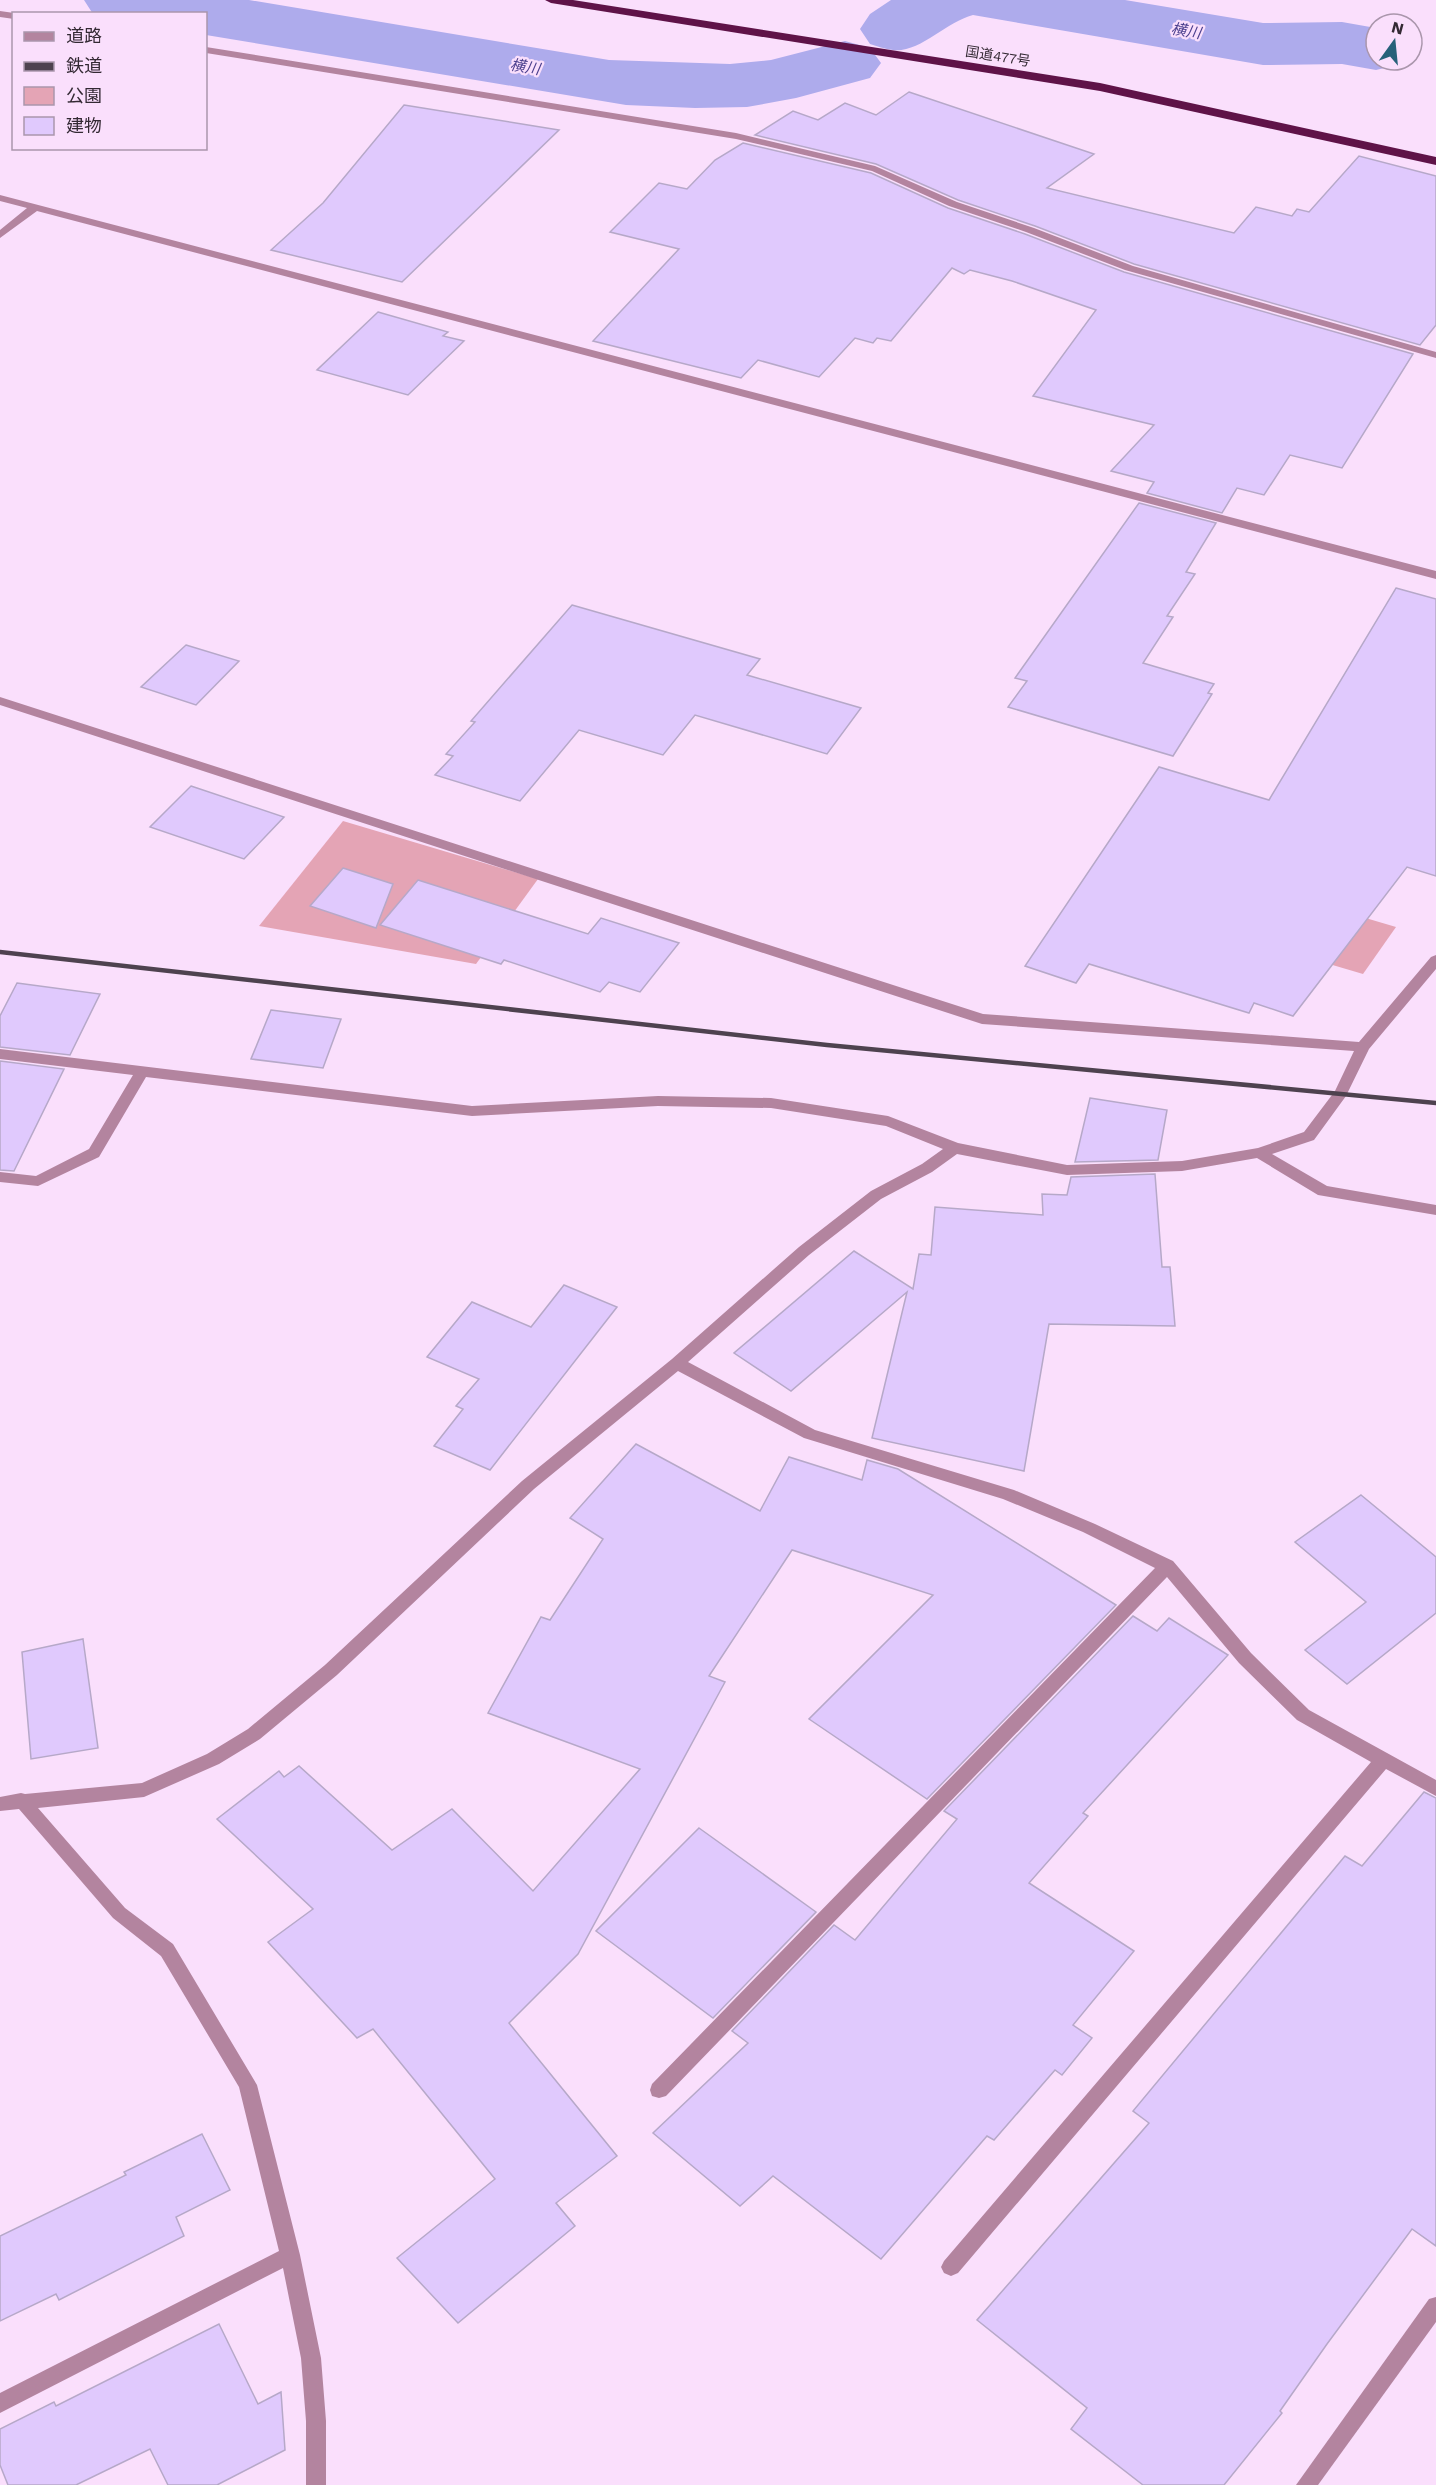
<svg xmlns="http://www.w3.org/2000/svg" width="1436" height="2485" font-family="'Work Sans','Noto Sans JP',sans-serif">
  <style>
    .green { fill: #e4a4b5 }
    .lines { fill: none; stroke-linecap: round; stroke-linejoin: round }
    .river { fill: #aeabec; fill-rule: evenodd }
    .building { fill: #e0c9fd; stroke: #b6a8c8; stroke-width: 1.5 }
    .minor { fill: #b3849f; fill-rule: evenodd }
    .highway { fill: #5f1348; fill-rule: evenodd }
    .rail { stroke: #4e424f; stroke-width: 4.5 }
    .labels { text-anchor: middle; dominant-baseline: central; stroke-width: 4.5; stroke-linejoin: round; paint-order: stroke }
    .far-street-label { font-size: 14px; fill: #332933; stroke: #fadffc }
    .far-water-label { font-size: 15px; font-style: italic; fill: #4c408e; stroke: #fadffc }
  </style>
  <rect width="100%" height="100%" fill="#fadffc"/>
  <g class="green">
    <path d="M343,821L538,879L476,964L259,926Z"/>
    <path d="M1244,882L1396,927L1363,974L1211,929Z"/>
  </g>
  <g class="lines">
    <g class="river">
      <path d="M84,0H249L609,60L730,64L771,60L845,41L870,48L881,63L870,78L796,98L747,107L695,108L626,105L206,35V14H93Z"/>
      <path d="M891,0H1125L1263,23L1342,22L1376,28V60H1404L1401,64L1376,70L1342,64L1263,65L973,15C946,22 920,53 893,50C885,49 877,46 870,44L860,29L870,14Z"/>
    </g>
  </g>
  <g class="building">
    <path d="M909,92L1094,154L1047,188L1234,233L1256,207L1292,216L1297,209L1309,212L1359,156L1436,176V325L1420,345L1134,264L1035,226L958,200L876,164L755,135L793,111L818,120L845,103L876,115Z"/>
    <path d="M404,105L559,130L402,282L271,250L323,203Z"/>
    <path d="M743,143L871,173L948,208L1025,234L1124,272L1413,354L1342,468L1290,455L1264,495L1237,488L1222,513L1147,493L1154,482L1111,471L1154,425L1033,396L1096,310L1012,281L970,270L964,274L952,268L891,341L877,338L873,343L855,338L819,377L758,360L741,378L593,341L679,249L610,232L659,183L687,189L715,160Z"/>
    <path d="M378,312L448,332L443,336L464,341L408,395L317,370Z"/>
    <path d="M1139,503L1216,523L1186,572L1195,574L1167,616L1173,617L1143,663L1214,684L1208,693L1212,694L1173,756L1008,707L1027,681L1015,678Z"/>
    <path d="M1396,588L1436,599V876L1407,867L1293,1016L1254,1003L1249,1013L1089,964L1076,983L1025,966L1159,767L1269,800Z"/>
    <path d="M572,605L760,659L747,675L861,708L827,754L695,715L663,755L579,730L520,801L435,775L453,756L446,754L475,722L471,721Z"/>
    <path d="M186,645L239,661L196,705L141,687Z"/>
    <path d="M191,786L284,817L244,859L150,827Z"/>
    <path d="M343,868L393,884L376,928L310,906Z"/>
    <path d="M418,880L588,934L601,918L679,943L640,992L609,982L600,992L504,960L501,964L380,925Z"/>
    <path d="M17,983L100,994L70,1055L0,1047V1016Z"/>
    <path d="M271,1010L341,1019L323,1068L251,1059Z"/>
    <path d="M0,1061L64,1069L14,1171L0,1170Z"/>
    <path d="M1090,1098L1167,1110L1158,1160L1075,1162Z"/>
    <path d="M1155,1174L1162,1267H1170L1175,1326L1049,1324L1024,1471L872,1438L907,1292L791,1391L734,1353L854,1251L913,1289L919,1254L931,1255L935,1207L1043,1215L1042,1194L1067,1195L1071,1177Z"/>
    <path d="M564,1285L617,1307L490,1470L434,1446L463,1409L456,1406L479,1379L427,1357L472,1302L531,1327Z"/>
    <path d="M636,1444L760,1511L789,1457L862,1480L867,1460L898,1469L1116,1605L927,1799L809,1719L933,1595L792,1550L709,1676L725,1682L578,1954L509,2023L617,2156L556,2203L575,2226L458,2323L397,2258L495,2179L373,2029L357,2038L268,1942L313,1909L217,1819L279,1771L284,1777L299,1766L392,1850L452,1809L533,1891L640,1769L488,1713L541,1617L550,1620L603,1539L570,1518Z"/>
    <path d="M1361,1495L1436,1557V1613L1347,1684L1305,1650L1366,1602L1295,1542Z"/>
    <path d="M1133,1616L1157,1631L1169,1618L1228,1655L1083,1813L1088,1816L1029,1883L1134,1951L1073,2025L1092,2038L1062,2075L1055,2070L994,2140L987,2136L881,2259L773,2176L740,2206L653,2133L748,2043L732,2031L834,1925L855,1940L957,1819L944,1811Z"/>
    <path d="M83,1639L98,1748L31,1759L22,1652Z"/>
    <path d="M1424,1792L1436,1798V2246L1412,2229L1327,2344L1280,2411L1282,2413L1224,2485H1143L1071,2429L1087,2408L977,2320L1149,2123L1133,2111L1345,1856L1362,1866Z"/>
    <path d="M699,1828L816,1912L713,2018L596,1931Z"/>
    <path d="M202,2134L230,2190L176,2217L184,2236L59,2300L56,2294L0,2321V2236L126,2175L124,2172Z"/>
    <path d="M219,2324L258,2404L281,2392L285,2450L217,2485H168L150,2449L76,2485H8L0,2465V2429L54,2402L56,2406Z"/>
  </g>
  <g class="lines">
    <g class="minor">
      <path d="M0,11L14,13L16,14H14V19L0,17Z"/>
      <path d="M206,47L736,133L875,166L957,202L1034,228L1133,266L1436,352V358L1125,270L1026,232L949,206L872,171L736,139L206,53Z"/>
      <path d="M0,195L1436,571V579L37,211L0,238V230L27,208L0,201Z"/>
      <path d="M0,697L983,1014L1359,1042L1431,957L1436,955V969L1369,1049L1346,1096L1314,1140L1272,1154L1327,1186L1436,1205V1215L1318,1195L1257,1158L1182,1171L1067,1175L957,1154L932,1172L881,1199L809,1255L688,1362L815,1430L1014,1490L1095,1524L1173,1561L1251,1653L1309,1710L1436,1780V1796L1386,1769L958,2273L951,2276L944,2273L941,2267L944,2261L1371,1762L1297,1720L1239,1663L1167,1577L666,2096L659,2098L652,2096L650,2090L652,2084L1155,1568L1083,1532L1003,1499L804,1438L678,1371L534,1489L337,1675L260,1739L219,1764L144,1797L38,1808L125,1908L173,1944L257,2085L300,2255L321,2358L326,2421V2485H306V2421L301,2358L283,2268L0,2413V2393L279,2251L239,2087L161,1956L113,1918L19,1809L0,1811V1797L21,1793L25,1794L142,1783L207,1754L248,1729L325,1665L522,1481L672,1359L799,1247L871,1191L922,1164L943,1149L886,1126L771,1108L658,1106L472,1116L146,1077L99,1157L38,1186L0,1182V1172L36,1176L89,1149L133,1075L0,1059V1049L472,1106L658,1096L771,1098L888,1116L958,1143L1067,1165L1182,1161L1258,1148L1304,1132L1335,1091L1354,1051L982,1024L0,705Z"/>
      <path d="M1436,2297V2322L1318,2485H1296L1429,2299Z"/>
    </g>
    <path class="highway" d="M545,0H573L1100,83L1436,157V165L1100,91L551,3Z"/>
    <path class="rail" d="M0,952L827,1045L1436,1103"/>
  </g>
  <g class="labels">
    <g class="far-street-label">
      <text transform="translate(998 56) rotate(9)">国道477号</text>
    </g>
    <g class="far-water-label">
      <text transform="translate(1186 31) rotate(9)">横川</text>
      <text transform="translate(525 67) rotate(9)">横川</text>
    </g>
  </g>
  <rect x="12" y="12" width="195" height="138" fill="#fadffc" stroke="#aa96ac" stroke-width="1.5"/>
  <rect x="24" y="32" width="30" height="9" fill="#b3849f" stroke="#aa96ac" stroke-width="1.5"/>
  <text x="66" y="42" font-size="18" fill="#332933">道路</text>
  <rect x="24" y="62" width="30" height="9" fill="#4e424f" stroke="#aa96ac" stroke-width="1.5"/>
  <text x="66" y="72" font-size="18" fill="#332933">鉄道</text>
  <rect x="24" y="87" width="30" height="18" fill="#e4a4b5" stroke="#aa96ac" stroke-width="1.5"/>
  <text x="66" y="102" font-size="18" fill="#332933">公園</text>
  <rect x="24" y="117" width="30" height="18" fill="#e0c9fd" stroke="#aa96ac" stroke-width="1.5"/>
  <text x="66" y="132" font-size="18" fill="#332933">建物</text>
  <g transform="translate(1394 42) rotate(15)"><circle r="28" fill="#fadffc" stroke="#aa96ac" stroke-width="1.5"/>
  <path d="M0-4.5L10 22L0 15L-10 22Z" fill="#27617a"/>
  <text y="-9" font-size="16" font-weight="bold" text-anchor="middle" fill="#332933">N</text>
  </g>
</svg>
